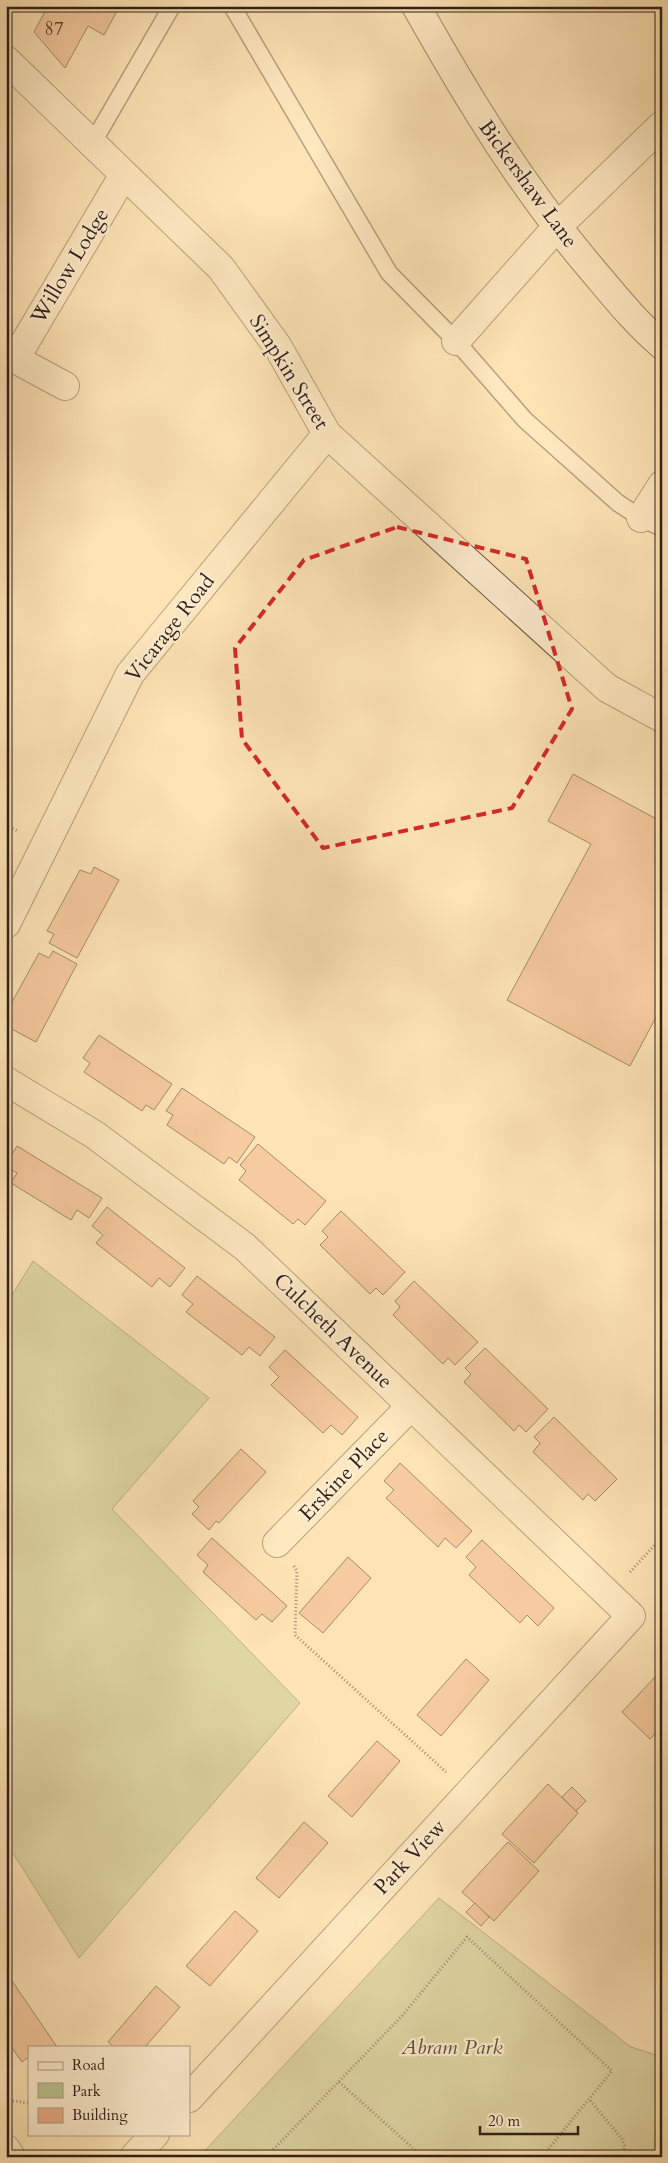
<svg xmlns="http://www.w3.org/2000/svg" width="668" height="2163" font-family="Cardo,serif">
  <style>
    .green { fill: #bdc590; stroke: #767254 }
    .building { fill: #edae86; stroke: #2f1f19 }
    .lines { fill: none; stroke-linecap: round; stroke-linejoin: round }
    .service-casing { stroke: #635040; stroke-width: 19 }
    .minor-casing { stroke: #635040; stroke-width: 30 }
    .secondary-casing { stroke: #2f1f19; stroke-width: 30 }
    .path { stroke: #2f1f19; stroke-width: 3; stroke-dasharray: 1 2.5; stroke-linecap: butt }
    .service { stroke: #feedcf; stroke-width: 16 }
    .minor { stroke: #feedcf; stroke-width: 28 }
    .secondary { stroke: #feedcf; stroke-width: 28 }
    .marked { fill: none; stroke: #d62828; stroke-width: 4; stroke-dasharray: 10 6; stroke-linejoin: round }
    .labels { text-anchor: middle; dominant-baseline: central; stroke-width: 4.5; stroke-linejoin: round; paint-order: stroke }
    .number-label { font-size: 19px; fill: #5e4334 }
    .street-label { font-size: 21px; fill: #2f1f19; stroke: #feedcf }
    .park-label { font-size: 21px; font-style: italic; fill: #5a513d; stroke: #feedcf }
  </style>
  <rect width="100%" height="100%" fill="#fee4b5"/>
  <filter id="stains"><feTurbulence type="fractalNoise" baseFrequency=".004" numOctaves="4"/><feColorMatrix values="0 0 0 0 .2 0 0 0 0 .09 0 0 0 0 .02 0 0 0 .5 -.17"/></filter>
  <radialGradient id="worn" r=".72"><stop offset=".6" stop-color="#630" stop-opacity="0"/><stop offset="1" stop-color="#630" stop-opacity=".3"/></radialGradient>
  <g class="green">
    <path d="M33,1261L209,1398L112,1509L300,1703L79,1958L6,1842V1305Z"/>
    <path d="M439,1898L631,2047L662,2057V2157H199Z"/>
  </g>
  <g class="building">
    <path d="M48,6H114L118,9L104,35L88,26L65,68L34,32Z"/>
    <path d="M573,774L662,822V1006L630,1066L507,1000L591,844L548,821Z"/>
    <path d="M94,867L119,880L77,958L49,943L54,934L47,931L80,870L91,874Z"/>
    <path d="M53,951L77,964L36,1042L8,1027L12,1018L6,1015V1013L39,953L49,958Z"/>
    <path d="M99,1035L172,1084L154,1110L146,1105L142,1111L84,1072L90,1063L83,1058Z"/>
    <path d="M182,1088L255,1137L237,1163L229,1157L224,1164L167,1125L173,1115L166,1111Z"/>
    <path d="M258,1144L326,1201L305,1225L298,1219L293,1224L239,1180L246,1171L240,1165Z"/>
    <path d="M17,1146L102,1198L89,1218L77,1210L71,1220L11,1183L17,1173L6,1167V1164Z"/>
    <path d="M107,1207L185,1268L170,1287L159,1278L152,1287L96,1243L103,1235L92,1226Z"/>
    <path d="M341,1211L405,1272L383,1295L376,1288L370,1294L320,1245L328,1237L322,1231Z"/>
    <path d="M197,1276L275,1337L260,1356L249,1347L242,1355L186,1312L193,1304L182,1295Z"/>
    <path d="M414,1281L478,1342L455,1365L448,1358L443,1364L393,1315L400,1307L395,1301Z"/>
    <path d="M485,1348L548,1409L526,1432L519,1425L514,1431L464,1382L471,1374L465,1368Z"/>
    <path d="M285,1350L358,1417L342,1435L331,1425L323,1433L271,1385L279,1377L269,1367Z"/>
    <path d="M554,1417L617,1479L595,1501L588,1494L583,1500L533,1452L540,1443L534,1437Z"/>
    <path d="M241,1449L266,1472L219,1523L216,1521L209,1530L192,1514L199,1507L193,1501Z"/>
    <path d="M400,1463L472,1531L456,1548L445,1538L438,1547L386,1498L394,1490L384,1481Z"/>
    <path d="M212,1538L287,1606L272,1622L262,1614L256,1620L203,1572L208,1565L197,1555Z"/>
    <path d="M482,1540L554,1608L538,1626L527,1615L520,1623L469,1575L476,1567L466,1557Z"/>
    <path d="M348,1557L371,1578L323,1633L299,1613Z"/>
    <path d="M466,1659L489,1680L441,1736L417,1715Z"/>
    <path d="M657,1675L662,1680V1727L650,1739L622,1712Z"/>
    <path d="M377,1741L400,1761L352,1817L328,1796Z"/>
    <path d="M548,1784L578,1813L534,1863L502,1834Z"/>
    <path d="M572,1787L586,1801L576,1811L562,1797Z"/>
    <path d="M304,1822L328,1843L279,1898L256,1878Z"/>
    <path d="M508,1842L539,1871L494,1921L462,1892Z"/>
    <path d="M475,1903L489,1917L481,1926L466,1912Z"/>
    <path d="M235,1911L258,1931L210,1986L186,1966Z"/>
    <path d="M8,1975L57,2047H29V2060L27,2058L22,2062L6,2039V1976Z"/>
    <path d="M156,1986L180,2007L145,2047H114L108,2042Z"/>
  </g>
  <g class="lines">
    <g class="service-casing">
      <g id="service">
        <path d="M232,6L389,273L456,341L525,420L618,503L641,518L662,528"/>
        <path d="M92,144L172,6"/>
      </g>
    </g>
    <g class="minor-casing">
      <g id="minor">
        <path d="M6,60L221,268L278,347L327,434L607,688L662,718"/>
        <path d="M456,341L556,228L662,125"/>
        <path d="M65,386L15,359L123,176"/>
        <path d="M641,518L662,485"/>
        <path d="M6,924L130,674L327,434"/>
        <path d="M6,1081L95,1135L245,1247L631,1616L189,2098"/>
        <path d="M277,1543L411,1406"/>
        <path d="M6,2149L11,2157"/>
        <path d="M134,2157L155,2134"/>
      </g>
    </g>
    <g class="secondary-casing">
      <path id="secondary" d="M416,6C470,102 523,189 595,273C616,298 637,324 662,345"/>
    </g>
    <g class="path">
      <path d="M6,826L18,831"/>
      <path d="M294,1566L297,1571L295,1635L446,1772"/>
      <path d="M630,1572L662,1537"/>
      <path d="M339,2082L423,2157"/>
      <path d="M6,2100L29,2103"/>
      <path d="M266,2157L402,2016L467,1937L612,2071L589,2099"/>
      <path d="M542,2157L589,2099L622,2139L625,2146L621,2157"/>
    </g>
    <use href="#service" class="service"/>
    <use href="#minor" class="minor"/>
    <use href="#secondary" class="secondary"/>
  </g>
  <path d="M0 0H668V2163H0ZM397,527L526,559L572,709L512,808L323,848L242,739L235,648L304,560Z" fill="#fee4b5" fill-opacity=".55" fill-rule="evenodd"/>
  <path class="marked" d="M397,527L526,559L572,709L512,808L323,848L242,739L235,648L304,560Z"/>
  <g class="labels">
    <g class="number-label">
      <text x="54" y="29">87</text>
    </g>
    <g class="street-label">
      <text transform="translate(528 184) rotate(54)">Bickershaw Lane</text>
      <text transform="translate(70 266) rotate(-59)">Willow Lodge</text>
      <text transform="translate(289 372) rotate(58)">Simpkin Street</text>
      <text transform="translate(170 628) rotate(-52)">Vicarage Road</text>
      <text transform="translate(333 1331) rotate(44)">Culcheth Avenue</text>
      <text transform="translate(344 1475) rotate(-46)">Erskine Place</text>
      <text transform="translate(410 1857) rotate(-47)">Park View</text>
    </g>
    <g class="park-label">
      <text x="452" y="2047">Abram Park</text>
    </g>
  </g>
  <rect width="668" height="2163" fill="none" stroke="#fee4b5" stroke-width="25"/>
  <rect x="8" y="8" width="653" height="2148" fill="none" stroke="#2f1f19" stroke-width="2.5"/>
  <rect x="12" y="12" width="643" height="2138" fill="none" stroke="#2f1f19"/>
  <rect x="28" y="2046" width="162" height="90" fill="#feedcf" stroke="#ab9b86"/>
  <rect x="38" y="2062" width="25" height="8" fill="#feedcf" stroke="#ab9b86"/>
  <text x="72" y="2070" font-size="15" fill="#2f1f19">Road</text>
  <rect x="38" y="2083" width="25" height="15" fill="#bdc590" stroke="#ab9b86"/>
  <text x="72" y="2096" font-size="15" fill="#2f1f19">Park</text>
  <rect x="38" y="2108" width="25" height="15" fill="#edae86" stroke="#ab9b86"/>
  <text x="72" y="2120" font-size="15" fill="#2f1f19">Building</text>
  <path d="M480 2126v8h98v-8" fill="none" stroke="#2f1f19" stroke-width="2.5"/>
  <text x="488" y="2126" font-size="15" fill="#2f1f19" stroke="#feedcf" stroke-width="4" paint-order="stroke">20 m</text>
  <rect width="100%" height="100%" filter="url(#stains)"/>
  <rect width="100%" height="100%" fill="url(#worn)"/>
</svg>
